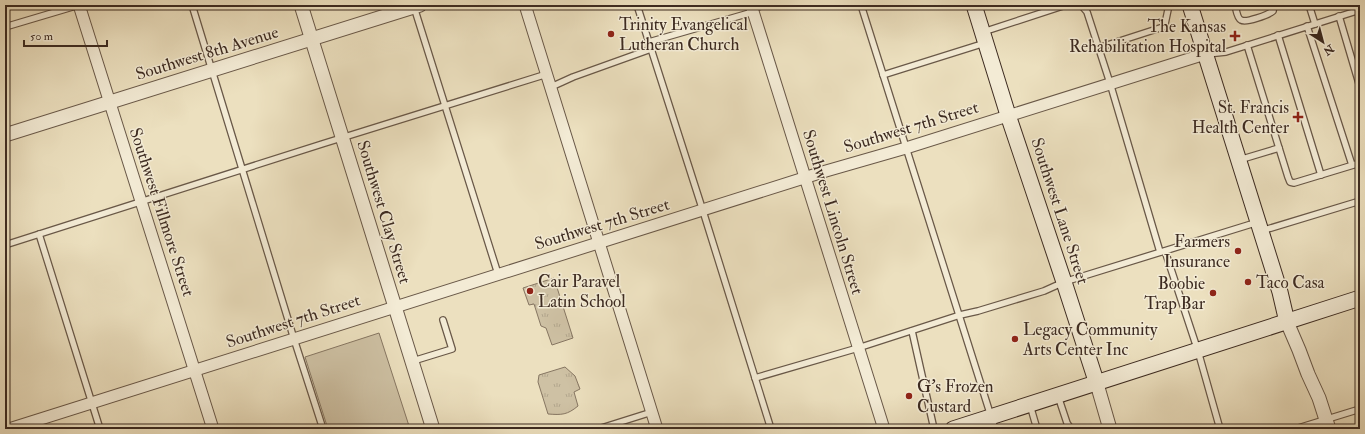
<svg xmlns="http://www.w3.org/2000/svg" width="1365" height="434" font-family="'IM FELL Double Pica',serif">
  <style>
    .grass { fill: url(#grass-tufts); stroke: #867662 }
    .garden { fill: #cec1a4; stroke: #867662 }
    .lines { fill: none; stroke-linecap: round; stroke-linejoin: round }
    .service-casing { stroke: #695848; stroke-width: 8 }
    .minor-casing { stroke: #695848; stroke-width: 13 }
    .tertiary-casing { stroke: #695848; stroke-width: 15 }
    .secondary-casing { stroke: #3d2b21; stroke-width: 17 }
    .service { stroke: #f3ebd5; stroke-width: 5.5 }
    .minor { stroke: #f3ebd5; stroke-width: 11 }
    .tertiary { stroke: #f3ebd5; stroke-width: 13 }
    .secondary { stroke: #f3ebd5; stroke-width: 15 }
    .poi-dot { fill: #8f2418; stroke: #f3ebd5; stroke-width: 1.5 }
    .labels { text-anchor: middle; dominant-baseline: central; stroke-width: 3; stroke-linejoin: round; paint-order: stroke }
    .poi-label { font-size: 17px; fill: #3d2b21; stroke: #f3ebd5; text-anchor: start }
    .street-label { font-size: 17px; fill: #3d2b21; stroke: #f3ebd5 }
  </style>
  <defs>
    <pattern id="grass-tufts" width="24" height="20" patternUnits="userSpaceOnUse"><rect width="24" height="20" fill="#cec1a4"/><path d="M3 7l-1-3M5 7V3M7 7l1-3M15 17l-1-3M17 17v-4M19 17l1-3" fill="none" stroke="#b2a68d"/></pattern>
  </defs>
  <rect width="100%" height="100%" fill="#ece0bf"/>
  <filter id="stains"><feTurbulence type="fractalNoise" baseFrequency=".005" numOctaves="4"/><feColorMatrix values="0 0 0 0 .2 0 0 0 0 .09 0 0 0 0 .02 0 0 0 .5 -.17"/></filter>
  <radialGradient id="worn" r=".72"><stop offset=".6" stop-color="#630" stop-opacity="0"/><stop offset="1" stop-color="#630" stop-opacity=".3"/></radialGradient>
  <g class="grass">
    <path d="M554,278L573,338L552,345L546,328L541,326L534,304L529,305L523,288Z"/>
    <path d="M565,367L575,376L580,389L574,392L578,406C567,415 562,415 548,414L538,382L539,375Z"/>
  </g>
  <path class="garden" d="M379,333L410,429H328L305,357Z"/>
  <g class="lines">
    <g class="service-casing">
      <g id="service">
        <path d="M192,5L294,339L323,429"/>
        <path d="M637,5L703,211L771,429"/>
        <path d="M861,5L995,429"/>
        <path d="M1081,5L1087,12L1110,83L1160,252"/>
        <path d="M1235,5C1236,9 1237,18 1241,20C1246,23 1268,15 1273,11L1274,5"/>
        <path d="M1309,5L1315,24"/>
        <path d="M414,7L498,274"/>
        <path d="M752,9L764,5"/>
        <path d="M1339,16L1360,87"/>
        <path d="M1307,26L1352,165"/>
        <path d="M5,27L79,5"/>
        <path d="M983,32L1066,5"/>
        <path d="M1278,35L1321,175"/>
        <path d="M649,42L753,12"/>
        <path d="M1247,45L1288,177L1290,182L1294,183L1360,163"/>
        <path d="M1098,48L1163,27L1165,24L1169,5"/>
        <path d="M1207,54L1226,52L1360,10"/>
        <path d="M883,75L985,43"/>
        <path d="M551,87L573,77L651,49"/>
        <path d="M1239,160L1279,148"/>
        <path d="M1261,231L1360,201"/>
        <path d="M39,234L100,429"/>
        <path d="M5,245L322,144L547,74"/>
        <path d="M1165,251L1198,351L1220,429"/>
        <path d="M912,331L934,429"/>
        <path d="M413,361L452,349L443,320"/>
        <path d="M755,378L858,348L960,315L978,311L1044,291L1064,282L1258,222"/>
        <path d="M1058,396L1067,423L1071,429"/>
        <path d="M1030,405L1037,429"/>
        <path d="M598,429L652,412"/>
        <path d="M1295,429L1360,409"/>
      </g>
    </g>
    <g class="minor-casing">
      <g id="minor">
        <path d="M79,5L213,429"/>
        <path d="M525,5L657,429"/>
        <path d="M751,5L884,429"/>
        <path d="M9,429L826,171L906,148L1205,54"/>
      </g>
    </g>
    <g class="tertiary-casing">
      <g id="tertiary">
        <path d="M301,5L433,429"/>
        <path d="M5,135L420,5"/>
        <path d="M1287,322L1299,350L1308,374L1319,398L1329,429"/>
        <path d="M1097,384L1110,429"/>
      </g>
    </g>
    <g class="secondary-casing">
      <g id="secondary">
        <path d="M974,5L1008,115L1064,282L1097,384"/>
        <path d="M1190,5L1280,292L1287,322"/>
        <path d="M953,429L1360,298"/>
      </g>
    </g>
    <use href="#service" class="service"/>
    <use href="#minor" class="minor"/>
    <use href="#tertiary" class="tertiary"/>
    <use href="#secondary" class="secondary"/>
  </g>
  <g class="poi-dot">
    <circle cx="611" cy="34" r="4"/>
    <path d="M1233 30h4v4h4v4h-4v4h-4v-4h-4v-4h4z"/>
    <path d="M1296 111h4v4h4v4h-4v4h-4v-4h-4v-4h4z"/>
    <circle cx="1238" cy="251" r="4"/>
    <circle cx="1248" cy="282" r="4"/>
    <circle cx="530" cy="291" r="4"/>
    <circle cx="1213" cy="293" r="4"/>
    <circle cx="1015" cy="339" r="4"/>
    <circle cx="909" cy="396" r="4"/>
  </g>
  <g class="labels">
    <g class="poi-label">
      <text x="619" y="24">Trinity Evangelical<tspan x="619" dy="20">Lutheran Church</tspan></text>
      <text x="1226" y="26" text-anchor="end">The Kansas<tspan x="1226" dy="20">Rehabilitation Hospital</tspan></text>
      <text x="1289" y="107" text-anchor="end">St. Francis<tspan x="1289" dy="20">Health Center</tspan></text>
      <text x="1230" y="241" text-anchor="end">Farmers<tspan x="1230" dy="20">Insurance</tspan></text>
      <text x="538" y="281">Cair Paravel<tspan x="538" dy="20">Latin School</tspan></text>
      <text x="1256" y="282">Taco Casa</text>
      <text x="1205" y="283" text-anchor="end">Boobie<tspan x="1205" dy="20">Trap Bar</tspan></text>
      <text x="1023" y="329">Legacy Community<tspan x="1023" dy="20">Arts Center Inc</tspan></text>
      <text x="917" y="386">G's Frozen<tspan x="917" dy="20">Custard</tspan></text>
    </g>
    <g class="street-label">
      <text transform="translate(207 53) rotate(-17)">Southwest 8th Avenue</text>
      <text transform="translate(911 127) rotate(-17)">Southwest 7th Street</text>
      <text transform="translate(1060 211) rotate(72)">Southwest Lane Street</text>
      <text transform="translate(162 212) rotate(72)">Southwest Fillmore Street</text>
      <text transform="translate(384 212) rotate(73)">Southwest Clay Street</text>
      <text transform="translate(833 212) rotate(73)">Southwest Lincoln Street</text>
      <text transform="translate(602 224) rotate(-17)">Southwest 7th Street</text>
      <text transform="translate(293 321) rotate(-18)">Southwest 7th Street</text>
    </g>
  </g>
  <rect width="1365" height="434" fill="none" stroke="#ece0bf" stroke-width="20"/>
  <rect x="6" y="6" width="1353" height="422" fill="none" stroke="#3d2b21" stroke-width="2"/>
  <rect x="10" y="10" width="1345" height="414" fill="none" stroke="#3d2b21"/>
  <g transform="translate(1323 42) rotate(144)" stroke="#f3ebd5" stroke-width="3" paint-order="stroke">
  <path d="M0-3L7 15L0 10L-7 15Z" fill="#3d2b21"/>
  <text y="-6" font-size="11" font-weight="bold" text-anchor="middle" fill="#3d2b21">N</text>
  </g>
  <path d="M24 40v6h83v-6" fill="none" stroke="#3d2b21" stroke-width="2"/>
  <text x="30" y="40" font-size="12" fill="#3d2b21" stroke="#f3ebd5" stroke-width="3" paint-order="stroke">50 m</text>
  <rect width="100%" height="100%" filter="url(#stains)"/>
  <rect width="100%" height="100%" fill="url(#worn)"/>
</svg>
